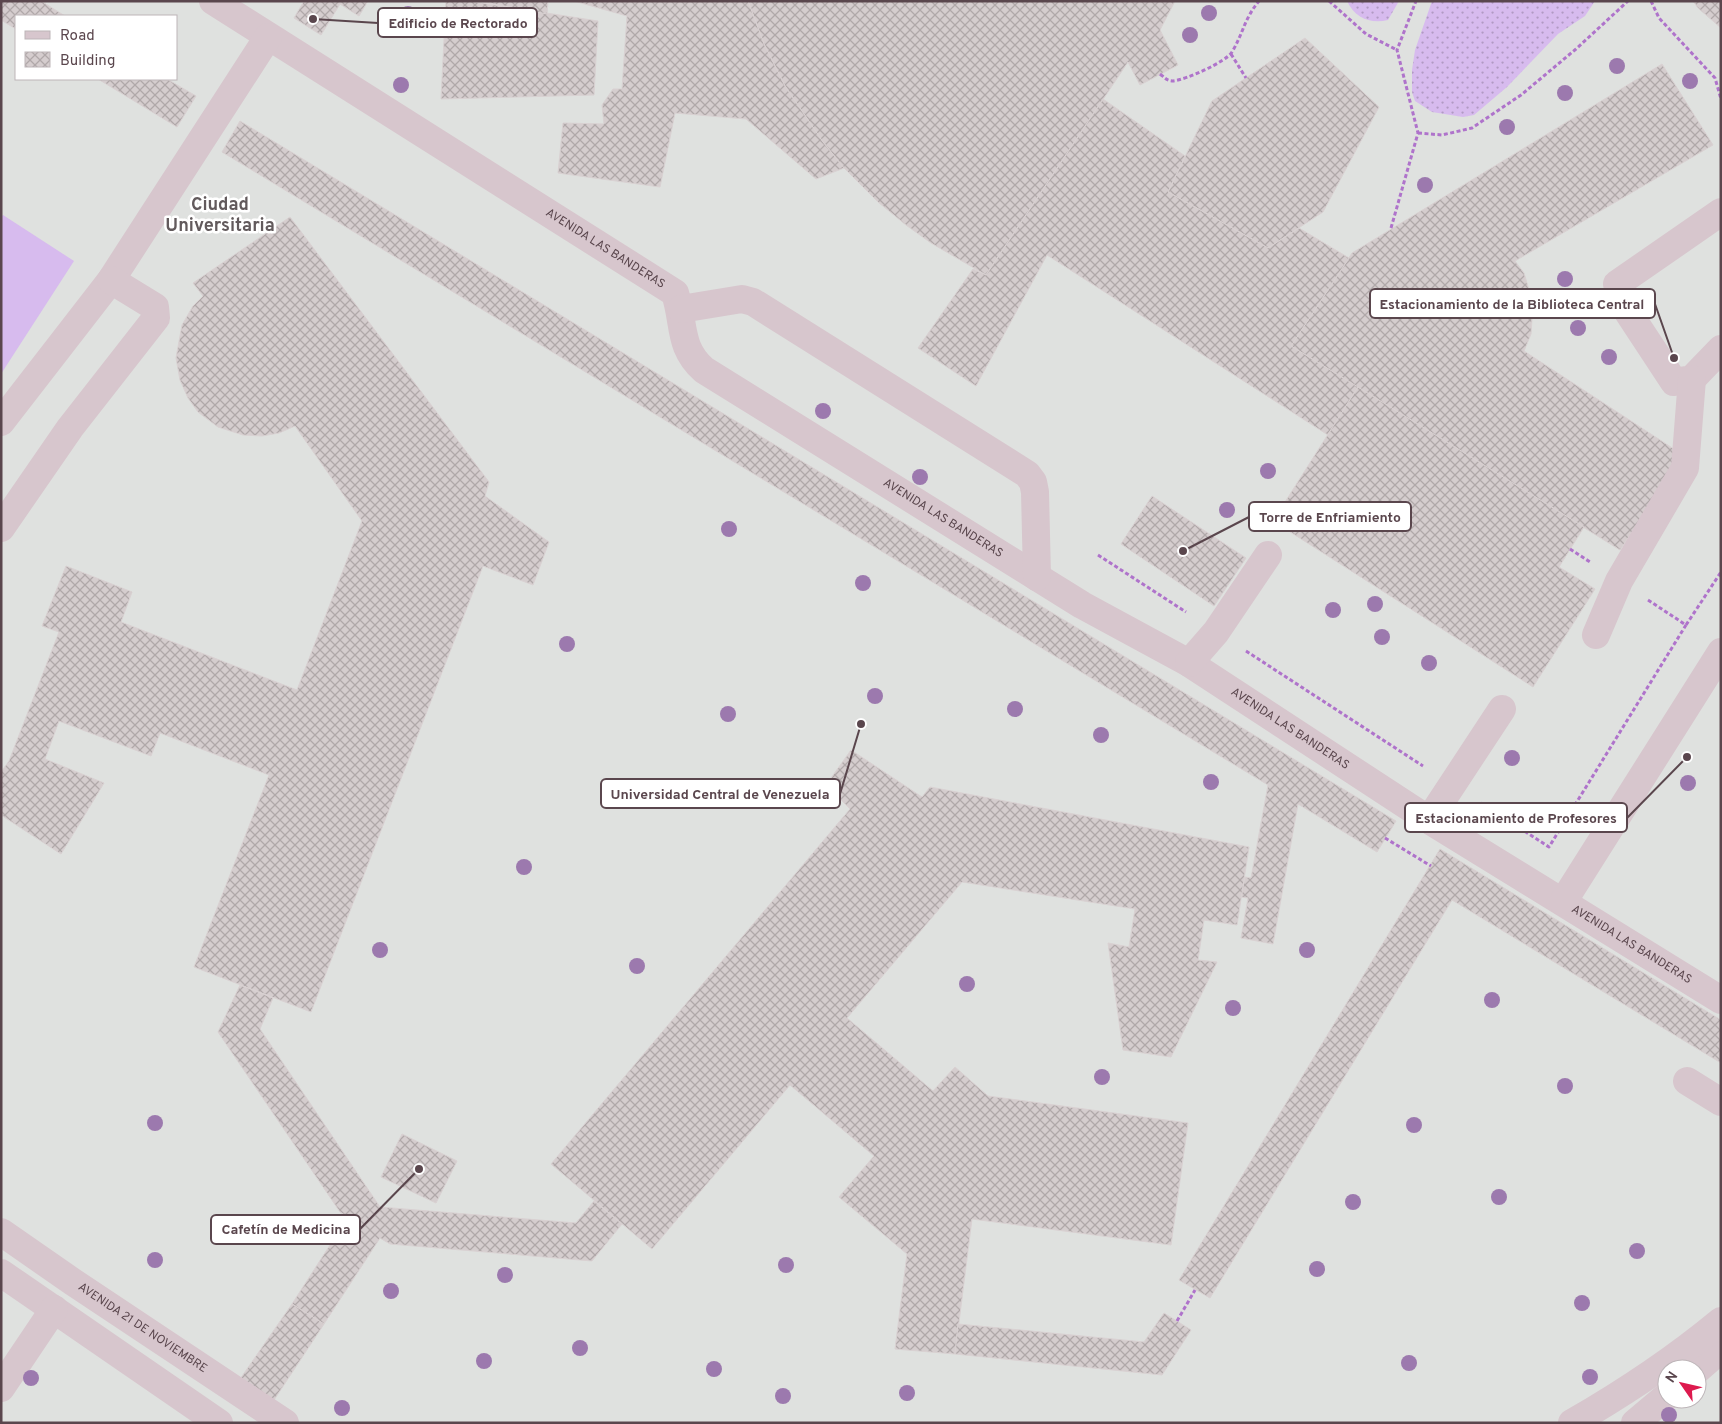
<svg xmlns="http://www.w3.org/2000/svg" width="1722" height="1424" font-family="Overpass,sans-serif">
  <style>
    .education { fill: #dfe1df; fill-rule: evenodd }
    .grass { fill: url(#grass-dots) }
    .garden { fill: #d7bbee }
    .building { fill: url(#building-cross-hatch); stroke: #d9d1d2 }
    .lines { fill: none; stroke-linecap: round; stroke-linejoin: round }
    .path { stroke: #af73cb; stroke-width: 3; stroke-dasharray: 4 2.5; stroke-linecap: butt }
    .minor { stroke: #d7c6cd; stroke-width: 28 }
    .tree { fill: #9c79ae }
    .labels { text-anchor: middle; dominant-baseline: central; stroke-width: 5; stroke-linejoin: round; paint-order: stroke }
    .street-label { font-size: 12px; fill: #5a464d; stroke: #fff }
    .district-label { font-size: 18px; font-weight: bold; fill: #625a5c; stroke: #fff }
    .leader { fill: none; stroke: #5a464d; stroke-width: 2 }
    .callout-dot { fill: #5a464d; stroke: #fff; stroke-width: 2 }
    .callout { fill: #fff; stroke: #5a464d; stroke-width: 2 }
    .callout-label { font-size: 14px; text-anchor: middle; font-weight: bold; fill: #5a464d }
  </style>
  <defs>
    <pattern id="grass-dots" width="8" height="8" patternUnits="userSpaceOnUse" patternTransform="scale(1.25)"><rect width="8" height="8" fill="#d7bbee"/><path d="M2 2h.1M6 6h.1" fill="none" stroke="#b19ac3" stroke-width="1.8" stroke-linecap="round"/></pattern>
    <pattern id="building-cross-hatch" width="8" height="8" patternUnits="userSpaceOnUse" patternTransform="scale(1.25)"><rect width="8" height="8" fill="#d5cdce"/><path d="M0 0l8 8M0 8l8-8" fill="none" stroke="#b0a8a9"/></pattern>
  </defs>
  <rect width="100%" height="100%" fill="#edf0ed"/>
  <path class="education" d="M1,1H1721V1423H1ZM16,16H176V79H16ZM1667,1369H1697V1399H1667Z"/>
  <g class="grass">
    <path d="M1347,1H1399L1388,20C1370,24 1355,18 1347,1Z"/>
    <path d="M1432,1H1595L1585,16L1558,34L1507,87L1474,115L1463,117L1432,112L1415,101L1412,92V70L1415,50Z"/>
  </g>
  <path class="garden" d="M3,215L74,261L1,374V217Z"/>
  <g class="building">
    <path d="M1,1H41L65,16H16V29L1,20Z"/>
    <path d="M304,1H368L359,16L340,4L321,35L294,18Z"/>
    <path d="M446,1H469L598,21L594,95L441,99Z"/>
    <path d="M478,1H548L547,14Z"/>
    <path d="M748,1H1175L1160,30L1178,65L1140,85L1128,62L986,275L931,243L906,225L878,202L844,168L823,142L785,86L764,44Z"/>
    <path d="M748,1L764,44L785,86L823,142L844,168L816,179L746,119L675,113L660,187L558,173L563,123L604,124L602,105L613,89H622L627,16L574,1Z"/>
    <path d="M1693,1H1721V28L1698,8Z"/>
    <path d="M1305,38L1379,107L1323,212L1268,248L1168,192L1212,101Z"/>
    <path d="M1662,64L1713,145L1515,261L1524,273L1533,303L1531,334L1524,351L1683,455L1620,550L1291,346L1352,253Z"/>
    <path d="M98,79H167L196,96L177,127Z"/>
    <path d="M1103,99L1185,156L1168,192L1268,248L1299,228L1349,258L1291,346L1358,387L1328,435L1047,255L976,386L918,348L973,269L986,275Z"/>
    <path d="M240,121L1396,821L1377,852L1298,804L1273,944L1241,938L1248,898L1241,897L1245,877L1251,878L1268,785L222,152Z"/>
    <path d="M290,217L489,482L485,496L549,542L533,585L483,566L311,1012L194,967L269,775L160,733L151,756L59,721L45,759L104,783L75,831L61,854L1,815V772L9,761L59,632L42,626L66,566L132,592L121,622L297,690L362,521L295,426L279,433L262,436L243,435L218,427L198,412L188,398L180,380L176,358L182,325L193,306L203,296L193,283Z"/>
    <path d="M1358,387L1584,527L1559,567L1595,589L1533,687L1273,521Z"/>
    <path d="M1152,496L1246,558L1214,606L1121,544Z"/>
    <path d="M851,750L922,797L930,787L1249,847L1237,925L1204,920L1198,960L1217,962L1171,1057L1123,1050L1108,943L1129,947L1135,909L962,882L847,1018L933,1091L955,1067L988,1096L1188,1123L1171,1245L972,1219L955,1354L895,1349L907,1254L839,1197L874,1156L790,1085L652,1249L551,1164L850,809L826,785Z"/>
    <path d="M1440,849L1721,1020V1063L1452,900L1210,1298L1179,1280Z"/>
    <path d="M240,985L273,998L260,1029L380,1207L576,1223L594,1201L622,1224L592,1261L390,1244L380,1238L324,1324L292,1304L348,1217L340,1212L218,1032Z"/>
    <path d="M402,1134L457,1161L436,1203L381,1177Z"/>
    <path d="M292,1304L324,1324L272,1403L238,1382Z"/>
    <path d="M1164,1313L1191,1330L1162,1375L955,1354L958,1324L1144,1342Z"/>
  </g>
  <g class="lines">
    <g class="path">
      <path d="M1329,1L1366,34L1397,50"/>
      <path d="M1651,1L1659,18L1715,78L1721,99"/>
      <path d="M1231,54L1246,78"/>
      <path d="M1160,74C1165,78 1167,81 1173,81C1185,80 1226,62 1232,52C1243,34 1244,19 1259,1"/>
      <path d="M1418,133L1442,135L1472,128L1521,95L1576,49L1628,1"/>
      <path d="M1391,228L1418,133L1397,50L1416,1"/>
      <path d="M1570,549L1590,562"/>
      <path d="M1098,555L1186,612"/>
      <path d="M1648,600L1686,625L1721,572"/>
      <path d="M1246,651L1423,766"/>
      <path d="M1481,803L1549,847L1686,625"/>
      <path d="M1385,838L1431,866"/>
      <path d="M1177,1321L1195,1290"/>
    </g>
    <g class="minor">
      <path id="s1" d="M213,1L675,293C685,324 678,347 704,370L1082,605L1189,663L1429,820L1721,1000"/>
      <path d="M1721,212L1617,284L1624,306L1674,382L1692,379L1721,349"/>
      <path d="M681,309L742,299L753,302L1027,474L1033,482L1035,492L1037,577"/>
      <path d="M1,422L111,280L268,37"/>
      <path d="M1,528L70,428L156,318L155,307L111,280"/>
      <path d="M1596,635L1619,581L1685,468L1692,379"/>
      <path d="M1189,663L1216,632L1268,555"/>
      <path d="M1429,820L1502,709"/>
      <path d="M1563,902L1721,652"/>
      <path d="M1687,1081L1721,1102"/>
      <path id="s2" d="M1,1232L73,1282L285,1423"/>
      <path d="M1,1273L219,1423"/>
      <path d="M1697,1370L1721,1349"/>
      <path d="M1,1388L54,1309"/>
      <path d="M1572,1423C1624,1393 1674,1360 1721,1321"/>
      <path d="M1635,1423L1667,1396"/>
    </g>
  </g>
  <g class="tree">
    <circle cx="1209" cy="13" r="8"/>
    <circle cx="408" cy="14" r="8"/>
    <circle cx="1190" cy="35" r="8"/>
    <circle cx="1617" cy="66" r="8"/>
    <circle cx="1690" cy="81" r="8"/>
    <circle cx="401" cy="85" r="8"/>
    <circle cx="1565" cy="93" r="8"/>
    <circle cx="1507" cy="127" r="8"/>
    <circle cx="1425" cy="185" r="8"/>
    <circle cx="1565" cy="279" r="8"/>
    <circle cx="1578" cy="328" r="8"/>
    <circle cx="1609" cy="357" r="8"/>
    <circle cx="823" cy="411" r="8"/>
    <circle cx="1268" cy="471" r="8"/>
    <circle cx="920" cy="477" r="8"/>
    <circle cx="1227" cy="510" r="8"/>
    <circle cx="729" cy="529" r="8"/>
    <circle cx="863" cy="583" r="8"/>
    <circle cx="1375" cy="604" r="8"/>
    <circle cx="1333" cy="610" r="8"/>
    <circle cx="1382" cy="637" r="8"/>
    <circle cx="567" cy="644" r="8"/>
    <circle cx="1429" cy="663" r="8"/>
    <circle cx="875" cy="696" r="8"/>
    <circle cx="1015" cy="709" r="8"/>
    <circle cx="728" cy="714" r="8"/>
    <circle cx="1101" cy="735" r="8"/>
    <circle cx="1512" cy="758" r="8"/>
    <circle cx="1211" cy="782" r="8"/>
    <circle cx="1688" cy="783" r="8"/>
    <circle cx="524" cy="867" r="8"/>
    <circle cx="380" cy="950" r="8"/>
    <circle cx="1307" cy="950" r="8"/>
    <circle cx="637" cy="966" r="8"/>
    <circle cx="967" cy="984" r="8"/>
    <circle cx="1492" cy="1000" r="8"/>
    <circle cx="1233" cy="1008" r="8"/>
    <circle cx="1102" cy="1077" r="8"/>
    <circle cx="1565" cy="1086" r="8"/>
    <circle cx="155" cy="1123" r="8"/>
    <circle cx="1414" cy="1125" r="8"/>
    <circle cx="1499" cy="1197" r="8"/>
    <circle cx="1353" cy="1202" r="8"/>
    <circle cx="1637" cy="1251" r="8"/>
    <circle cx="155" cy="1260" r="8"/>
    <circle cx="786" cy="1265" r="8"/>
    <circle cx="1317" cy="1269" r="8"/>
    <circle cx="505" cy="1275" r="8"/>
    <circle cx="391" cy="1291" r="8"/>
    <circle cx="1582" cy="1303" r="8"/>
    <circle cx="580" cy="1348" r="8"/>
    <circle cx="484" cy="1361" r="8"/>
    <circle cx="1409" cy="1363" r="8"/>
    <circle cx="714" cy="1369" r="8"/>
    <circle cx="1590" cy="1377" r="8"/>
    <circle cx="31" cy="1378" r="8"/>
    <circle cx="907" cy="1393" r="8"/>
    <circle cx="783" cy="1396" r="8"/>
    <circle cx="342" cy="1408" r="8"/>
    <circle cx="1669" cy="1415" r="8"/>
  </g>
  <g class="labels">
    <g class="street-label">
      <text stroke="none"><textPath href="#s1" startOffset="464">AVENIDA LAS BANDERAS</textPath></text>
      <text stroke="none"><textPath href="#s1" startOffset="912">AVENIDA LAS BANDERAS</textPath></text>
      <text stroke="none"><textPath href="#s1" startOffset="1318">AVENIDA LAS BANDERAS</textPath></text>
      <text stroke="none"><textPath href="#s1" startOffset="1722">AVENIDA LAS BANDERAS</textPath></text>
      <text stroke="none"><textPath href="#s2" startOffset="171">AVENIDA 21 DE NOVIEMBRE</textPath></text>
    </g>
    <g class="district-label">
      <text x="220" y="205">Ciudad<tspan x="220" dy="21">Universitaria</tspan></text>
    </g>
  </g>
  <path class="leader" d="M313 19L378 23M1674 358L1655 304M1183 551L1249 517M861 724L840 794M1687 757L1627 818M419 1169L360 1229"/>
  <g class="callout-dot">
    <circle cx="313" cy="19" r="5"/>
    <circle cx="1674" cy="358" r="5"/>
    <circle cx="1183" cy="551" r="5"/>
    <circle cx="861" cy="724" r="5"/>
    <circle cx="1687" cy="757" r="5"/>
    <circle cx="419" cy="1169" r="5"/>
  </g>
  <g class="callout">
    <rect x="378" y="8" width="159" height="29" rx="5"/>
    <rect x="1370" y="289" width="285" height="29" rx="5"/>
    <rect x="1249" y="502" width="162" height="29" rx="5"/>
    <rect x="601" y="779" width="239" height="29" rx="5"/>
    <rect x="1405" y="803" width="222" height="29" rx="5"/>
    <rect x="211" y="1215" width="149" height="29" rx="5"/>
  </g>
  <g class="callout-label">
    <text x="458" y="28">Edificio de Rectorado</text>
    <text x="1512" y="309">Estacionamiento de la Biblioteca Central</text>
    <text x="1330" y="522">Torre de Enfriamiento</text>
    <text x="720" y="799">Universidad Central de Venezuela</text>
    <text x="1516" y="823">Estacionamiento de Profesores</text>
    <text x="286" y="1234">Cafetín de Medicina</text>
  </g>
  <rect width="1722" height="1424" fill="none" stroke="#5a464d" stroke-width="5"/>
  <rect x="15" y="15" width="162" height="65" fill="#ffffff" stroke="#bdb5b8"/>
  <rect x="25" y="31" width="25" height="8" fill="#d7c6cd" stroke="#bdb5b8"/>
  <text x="60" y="40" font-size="15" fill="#5a464d">Road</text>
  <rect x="25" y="52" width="25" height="15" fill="url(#building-cross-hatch)" stroke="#bdb5b8"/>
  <text x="60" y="65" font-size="15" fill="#5a464d">Building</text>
  <g transform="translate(1682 1384) rotate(304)"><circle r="24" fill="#ffffff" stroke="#bdb5b8"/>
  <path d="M0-4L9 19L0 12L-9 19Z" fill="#dd1a4e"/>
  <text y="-8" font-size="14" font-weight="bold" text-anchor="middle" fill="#5a464d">N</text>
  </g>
</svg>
